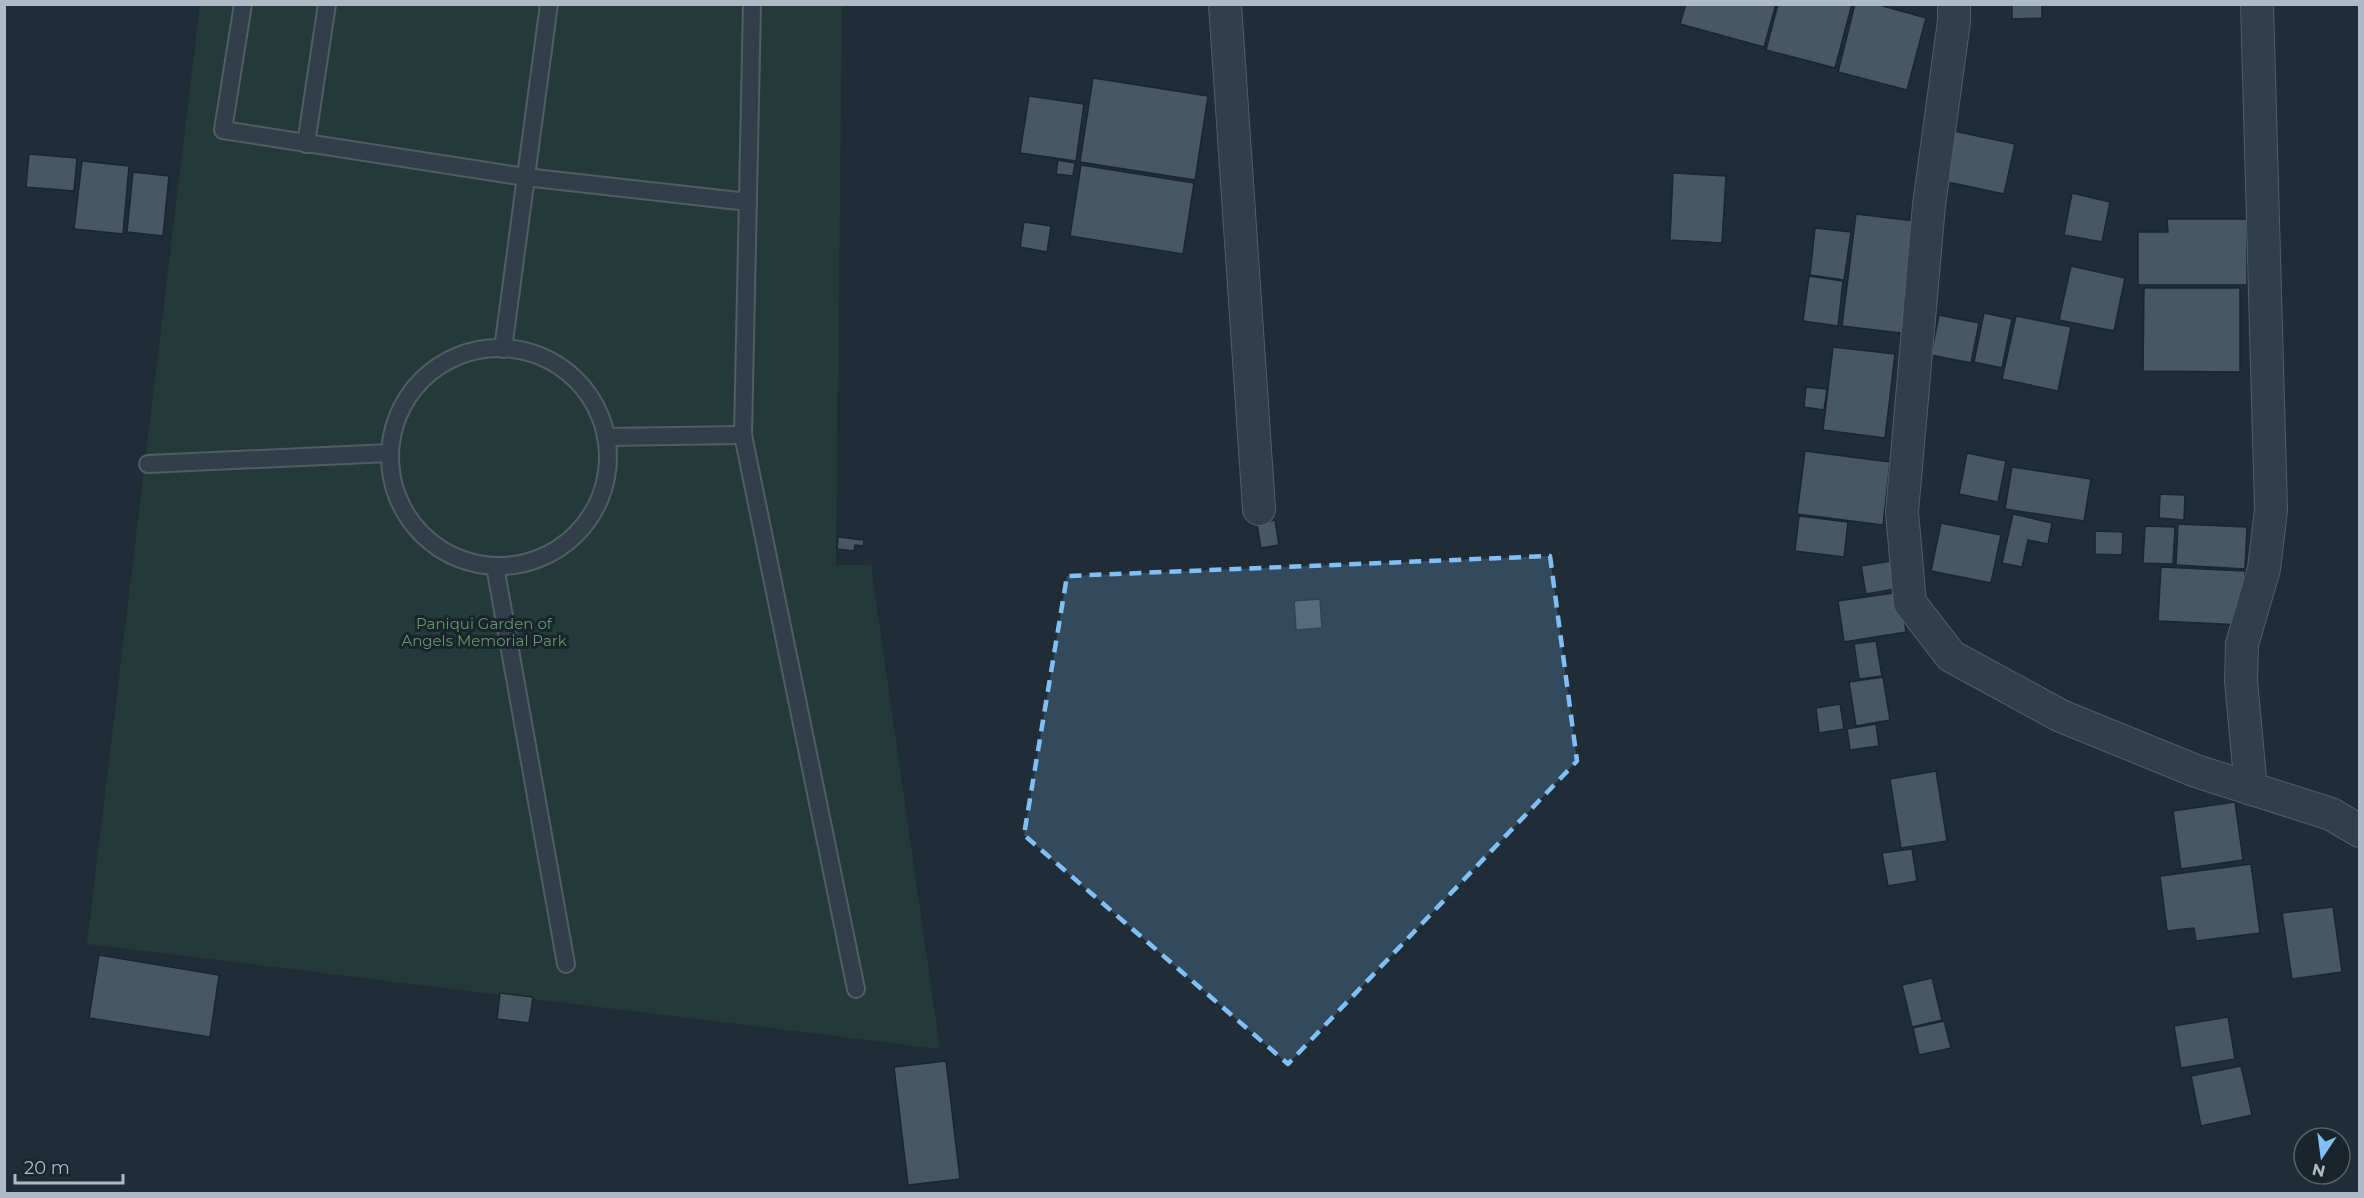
<svg xmlns="http://www.w3.org/2000/svg" width="2364" height="1198" font-family="Montserrat,sans-serif">
  <style>
    .green { fill: #233a38 }
    .building { fill: #485863; stroke: #1b262e; stroke-width: 1.5 }
    .lines { fill: none; stroke-linecap: round; stroke-linejoin: round }
    .service-casing { stroke: #515d65; stroke-width: 20 }
    .minor-casing { stroke: #515d65; stroke-width: 34 }
    .service { stroke: #333f48; stroke-width: 16 }
    .minor { stroke: #333f48; stroke-width: 32 }
    .marked { fill: #80c0f7; fill-opacity: 0.2; stroke: #80c0f7; stroke-width: 4.5; stroke-dasharray: 12 8; stroke-linejoin: round }
    .labels { text-anchor: middle; dominant-baseline: central; stroke-width: 6; stroke-linejoin: round; paint-order: stroke }
    .park-label { font-size: 15px; fill: #659569; stroke: #19242c }
  </style>
  <rect width="100%" height="100%" fill="#202d37"/>
  <path class="green" d="M200,5H842L836,565H871L940,1049L87,944Z"/>
  <g class="building">
    <path d="M1686,4H1776L1764,47L1680,24Z"/>
    <path d="M1778,4H1852L1835,68L1766,50Z"/>
    <path d="M1855,4H1876L1926,18L1907,90L1838,72Z"/>
    <path d="M2012,4H2042V18L2012,19Z"/>
    <path d="M1093,78L1208,96L1195,180L1080,162Z"/>
    <path d="M1029,96L1084,104L1076,161L1020,153Z"/>
    <path d="M1954,131L2015,144L2004,194L1943,181Z"/>
    <path d="M29,154L77,158L74,191L26,187Z"/>
    <path d="M1058,160L1075,163L1073,176L1056,174Z"/>
    <path d="M82,161L129,166L123,234L74,229Z"/>
    <path d="M1081,165L1194,183L1183,254L1070,236Z"/>
    <path d="M133,172L169,176L163,236L127,232Z"/>
    <path d="M1673,173L1726,176L1722,243L1670,240Z"/>
    <path d="M2072,193L2110,202L2102,242L2064,235Z"/>
    <path d="M1856,214L1923,222L1909,334L1842,326Z"/>
    <path d="M2167,219H2247V285H2138V232H2168Z"/>
    <path d="M1024,222L1051,226L1047,252L1020,247Z"/>
    <path d="M1815,228L1851,232L1844,280L1810,275Z"/>
    <path d="M2071,266L2125,278L2114,331L2059,320Z"/>
    <path d="M1809,276L1843,281L1838,326L1803,321Z"/>
    <path d="M2144,288H2240V372L2143,371Z"/>
    <path d="M1984,313L2012,319L2002,368L1974,362Z"/>
    <path d="M1939,315L1979,323L1971,363L1931,355Z"/>
    <path d="M2016,316L2071,327L2058,391L2002,379Z"/>
    <path d="M1833,347L1895,354L1885,438L1823,430Z"/>
    <path d="M1806,387L1827,389L1824,410L1804,407Z"/>
    <path d="M1805,451L1890,462L1883,525L1797,514Z"/>
    <path d="M1967,453L2006,461L1998,502L1959,494Z"/>
    <path d="M2012,467L2091,479L2084,521L2005,509Z"/>
    <path d="M2160,494L2185,495L2184,520L2159,518Z"/>
    <path d="M2013,514L2052,523L2048,544L2028,540L2022,567L2002,563Z"/>
    <path d="M1799,516L1848,522L1844,557L1795,551Z"/>
    <path d="M1275,520L1279,545L1261,548L1257,524Z"/>
    <path d="M1941,523L2001,535L1991,583L1931,571Z"/>
    <path d="M2178,524L2247,527L2245,569L2176,565Z"/>
    <path d="M2145,526L2175,527L2173,564L2143,563Z"/>
    <path d="M2095,531L2123,532L2122,555L2095,554Z"/>
    <path d="M838,537L864,540L863,546L855,545L854,551L837,549Z"/>
    <path d="M1891,561L1895,589L1866,594L1861,566Z"/>
    <path d="M2161,567L2245,571L2243,625L2158,621Z"/>
    <path d="M1900,592L1906,632L1844,642L1838,601Z"/>
    <path d="M1320,599L1322,628L1296,630L1294,601Z"/>
    <path d="M1876,641L1882,676L1859,679L1854,644Z"/>
    <path d="M1883,677L1890,720L1856,726L1849,682Z"/>
    <path d="M1840,704L1844,729L1819,733L1816,708Z"/>
    <path d="M1876,724L1879,746L1850,750L1847,729Z"/>
    <path d="M1936,771L1947,841L1901,848L1890,779Z"/>
    <path d="M2235,802L2243,860L2181,869L2173,811Z"/>
    <path d="M1912,849L1917,881L1888,886L1882,853Z"/>
    <path d="M2251,864L2260,933L2196,941L2194,928L2167,931L2160,876Z"/>
    <path d="M2333,907L2342,972L2292,979L2282,913Z"/>
    <path d="M99,955L219,975L210,1037L89,1018Z"/>
    <path d="M1932,978L1942,1020L1912,1027L1902,985Z"/>
    <path d="M500,993L533,997L529,1023L497,1019Z"/>
    <path d="M2228,1017L2235,1059L2181,1068L2174,1026Z"/>
    <path d="M1944,1021L1951,1048L1919,1055L1913,1028Z"/>
    <path d="M946,1061L960,1179L908,1185L894,1067Z"/>
    <path d="M2241,1066L2252,1115L2201,1126L2191,1076Z"/>
  </g>
  <g class="lines">
    <g class="service-casing">
      <g id="service">
        <path d="M243,4L223,130L525,177L748,202"/>
        <path d="M752,4L743,435L856,989"/>
        <path d="M306,144L327,4"/>
        <circle cx="499" cy="457" r="109"/>
        <path d="M503,349L549,4"/>
        <path d="M606,437L743,435"/>
        <path d="M148,464L390,453"/>
        <path d="M495,566L566,964"/>
      </g>
    </g>
    <g class="minor-casing">
      <g id="minor">
        <path d="M1225,4L1259,509"/>
        <path d="M1954,4V21L1929,205L1902,512L1910,603L1951,656L2061,716L2196,771L2331,814L2360,831"/>
        <path d="M2251,789L2241,681L2242,644L2264,569L2271,510L2257,4"/>
      </g>
    </g>
    <use href="#service" class="service"/>
    <use href="#minor" class="minor"/>
  </g>
  <path class="marked" d="M1550,556L1577,761L1288,1064L1024,835L1067,576Z"/>
  <g class="labels">
    <g class="park-label">
      <text x="484" y="623">Paniqui Garden of<tspan x="484" dy="17">Angels Memorial Park</tspan></text>
    </g>
  </g>
  <rect width="2364" height="1198" fill="none" stroke="#aebac4" stroke-width="12"/>
  <g transform="translate(2322 1156) rotate(193)"><circle r="28" fill="#19242c" stroke="#556069" stroke-width="1.5"/>
  <path d="M0-4.5L10 22L0 15L-10 22Z" fill="#80c0f7"/>
  <text y="-9" font-size="16" font-weight="bold" text-anchor="middle" fill="#aebac4">N</text>
  </g>
  <path d="M15 1174v9h108v-9" fill="none" stroke="#aebac4" stroke-width="3"/>
  <text x="24" y="1174" font-size="18" fill="#aebac4" stroke="#19242c" stroke-width="4.5" paint-order="stroke">20 m</text>
</svg>
